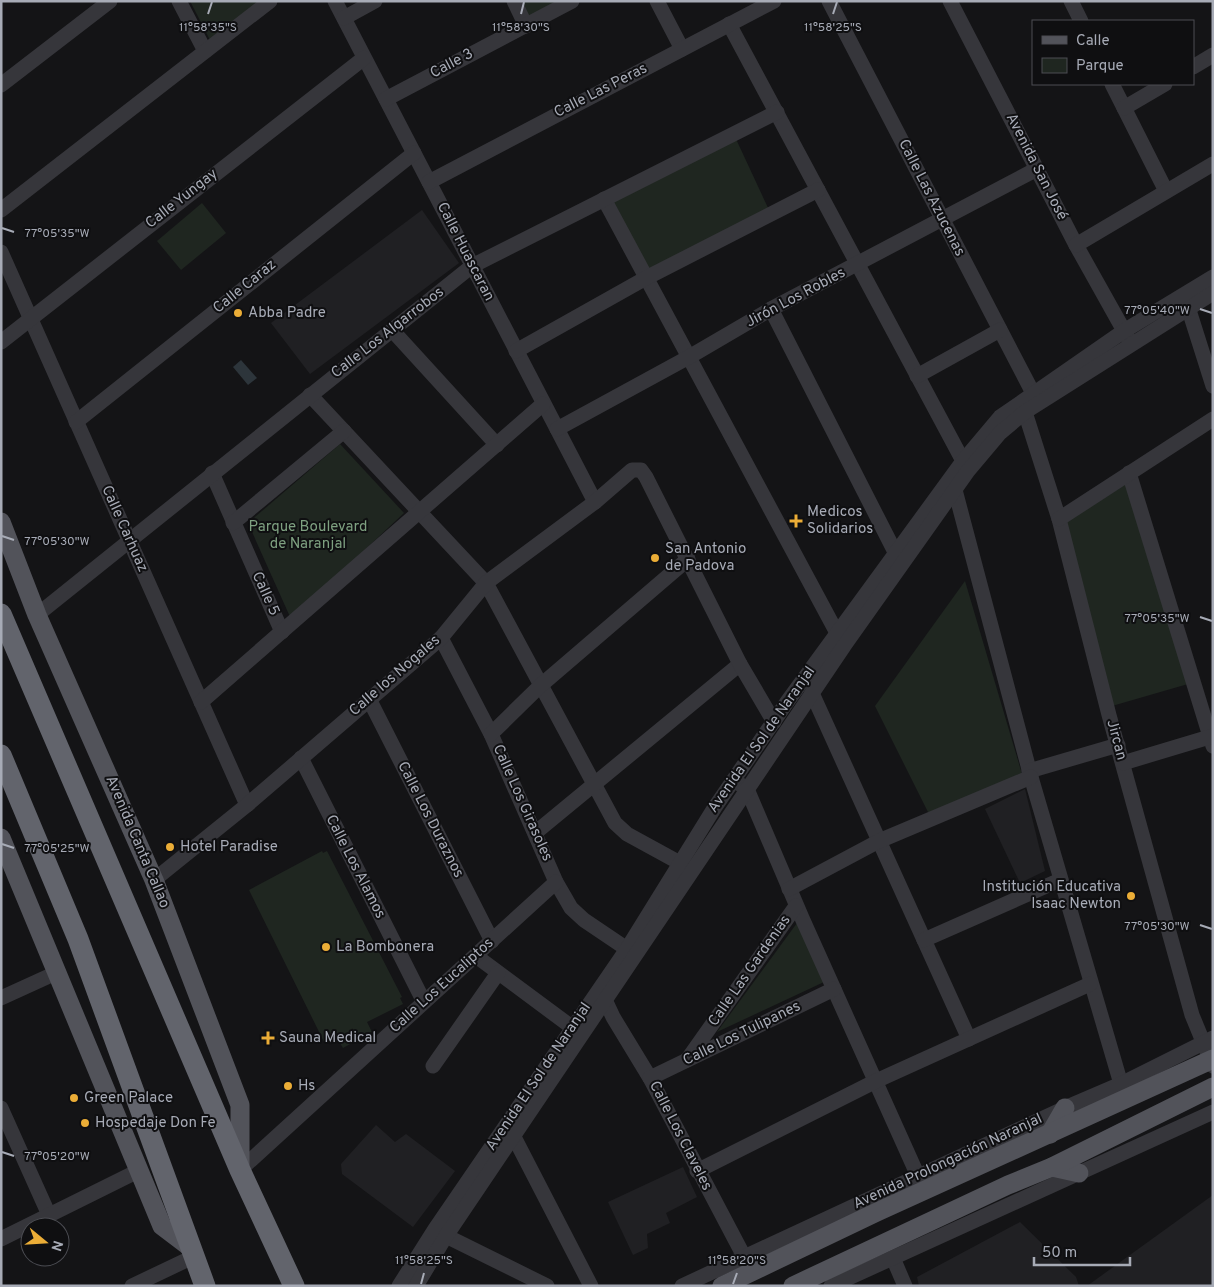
<svg xmlns="http://www.w3.org/2000/svg" width="1214" height="1287" font-family="Overpass,sans-serif">
  <style>
    .built { fill: #202023 }
    .green { fill: #1f2620 }
    .water { fill: #2d353b }
    .lines { fill: none; stroke-linecap: round; stroke-linejoin: round }
    .minor { stroke: #36363b; stroke-width: 15 }
    .major { stroke: #52535a; stroke-width: 19 }
    .highway { stroke: #62646c; stroke-width: 21 }
    .ticks { fill: none; stroke: #a7abb6; stroke-width: 2 }
    .poi-dot { fill: #ebad37; stroke: #0f0f11; stroke-width: 2 }
    .labels { text-anchor: middle; dominant-baseline: central; stroke-width: 4; stroke-linejoin: round; paint-order: stroke }
    .street-label { font-size: 15px; fill: #a7abb6; stroke: #0f0f11 }
    .poi-label { font-size: 15px; fill: #a7abb6; stroke: #0f0f11; text-anchor: start }
    .park-label { font-size: 15px; fill: #7ea080; stroke: #0f0f11 }
    .ticks-label { font-size: 12px; text-anchor: middle; fill: #a7abb6; stroke: #0f0f11; stroke-width: 4; stroke-linejoin: round; paint-order: stroke }
  </style>
  <rect width="100%" height="100%" fill="#141416"/>
  <g class="built">
    <path d="M422,210L459,263L310,374L271,323Z"/>
    <path d="M1025,789L1045,871L1020,883L985,809Z"/>
    <path d="M376,1125L395,1142L406,1134L455,1171L413,1227L342,1174L341,1164Z"/>
    <path d="M683,1167L697,1197L666,1213L670,1223L647,1234L648,1248L633,1255L608,1202Z"/>
    <path d="M1213,1195V1286H1087Z"/>
    <path d="M1020,1222L1076,1277L1079,1286H919L917,1277Z"/>
  </g>
  <g class="green">
    <path d="M190,1H261L211,42Z"/>
    <path d="M520,1H559L528,17Z"/>
    <path d="M736,139L769,210L649,271L610,201Z"/>
    <path d="M202,203L226,233L181,270L157,241Z"/>
    <path d="M340,444L404,513L291,619L248,523Z"/>
    <path d="M1126,484L1188,684L1112,706L1065,523Z"/>
    <path d="M965,581L1022,774L929,814L875,706Z"/>
    <path d="M322,851L323,853L327,851L402,997L400,998L403,1004L367,1022L372,1032L343,1048L337,1038L325,1044L249,890Z"/>
    <path d="M797,923L824,982L717,1032Z"/>
  </g>
  <path class="water" d="M241,360L257,378L248,385L233,367Z"/>
  <g class="lines">
    <g class="minor">
      <path d="M179,1L205,51"/>
      <path d="M335,1L595,502"/>
      <path d="M514,1L526,26"/>
      <path d="M657,1L682,49"/>
      <path d="M829,1L1034,395"/>
      <path d="M950,1L1076,245L1128,338"/>
      <path d="M1071,1L1081,21"/>
      <path d="M344,18L375,1"/>
      <path d="M729,24L963,461"/>
      <path d="M1193,67L1213,55"/>
      <path d="M1112,84L1166,191"/>
      <path d="M1,85L110,1"/>
      <path d="M386,99L572,1"/>
      <path d="M1124,108L1165,84"/>
      <path d="M429,182L774,1"/>
      <path d="M604,199L837,633"/>
      <path d="M1,210L270,1"/>
      <path d="M1076,245L1213,164"/>
      <path d="M1,252L247,805"/>
      <path d="M1188,307L1213,386"/>
      <path d="M771,309L895,552"/>
      <path d="M392,330L497,445"/>
      <path d="M1,342L364,58"/>
      <path d="M516,351L646,278L818,190"/>
      <path d="M917,376L1000,330"/>
      <path d="M310,395L486,583L615,823L627,834L680,863"/>
      <path d="M1025,412L1059,519L1109,715L1192,1015L1213,1066"/>
      <path d="M76,422L414,153"/>
      <path d="M557,429L689,357L771,309L1037,169"/>
      <path d="M212,473L282,632"/>
      <path d="M1129,473L1213,746"/>
      <path d="M955,490L1031,777L1121,1084"/>
      <path d="M1059,519L1213,419"/>
      <path d="M233,523L344,431"/>
      <path d="M37,615L472,266L777,112"/>
      <path d="M441,638L491,734L556,882L571,908L584,920L627,949"/>
      <path d="M812,693L969,1039"/>
      <path d="M369,699L492,941"/>
      <path d="M201,702L543,404"/>
      <path d="M491,734L540,686L688,559"/>
      <path d="M301,758L424,1002"/>
      <path d="M1123,763L1213,736"/>
      <path d="M1029,771L1118,745"/>
      <path d="M741,785L747,789L802,918L918,1176"/>
      <path d="M535,833L740,664"/>
      <path d="M154,880L247,805L441,638L486,583L595,502L632,470H641L646,477L740,664L774,722"/>
      <path d="M789,889L879,841L1031,777"/>
      <path d="M924,940L1060,880"/>
      <path d="M476,956L573,1028"/>
      <path d="M1,998L58,972"/>
      <path d="M606,1002L613,1017L650,1078L748,1264"/>
      <path d="M687,1060L796,906"/>
      <path d="M433,1066L498,973"/>
      <path d="M650,1078L834,989"/>
      <path d="M1,1108L49,1215"/>
      <path d="M514,1137L591,1286"/>
      <path d="M240,1170L556,882"/>
      <path d="M697,1171L876,1081L1090,984"/>
      <path d="M446,1236L547,1286"/>
      <path d="M1,1239L138,1171"/>
      <path d="M893,1258L905,1286"/>
      <path d="M132,1286L195,1256"/>
      <path d="M399,1286L435,1229L627,949L715,807L787,702L963,461L1000,417L1124,331L1213,277"/>
      <path d="M416,1286L446,1236L844,646L968,471L1000,433L1025,412L1213,293"/>
      <path d="M682,1286L1065,1108L1121,1084L1213,1038"/>
      <path d="M831,1286L1213,1112"/>
    </g>
    <g class="major">
      <path d="M1,522L37,615L154,880L240,1105V1166"/>
      <path d="M1,838L162,1226L191,1248"/>
      <path d="M1050,1134L1065,1108"/>
      <path d="M1052,1167L1079,1173"/>
      <path d="M722,1286L877,1212L1213,1059"/>
      <path d="M793,1286L1008,1185L1052,1167L1213,1087"/>
    </g>
    <g class="highway">
      <path d="M1,614L240,1170L294,1286"/>
      <path d="M1,755L78,939L205,1286"/>
    </g>
  </g>
  <path class="ticks" d="M208,14L212,2M521,14L524,2M833,14L837,2M2,228L14,232M1200,309L1212,313M2,536L14,540M1200,617L1212,621M2,844L14,848M1200,925L1212,929M2,1152L14,1156M421,1284L424,1273M733,1284L737,1273"/>
  <g class="poi-dot">
    <circle cx="238" cy="313" r="5"/>
    <path d="M793.5 513.5h5v5h5v5h-5v5h-5v-5h-5v-5h5z"/>
    <circle cx="655" cy="558" r="5"/>
    <circle cx="170" cy="847" r="5"/>
    <circle cx="1131" cy="896" r="5"/>
    <circle cx="326" cy="947" r="5"/>
    <path d="M265.5 1030.5h5v5h5v5h-5v5h-5v-5h-5v-5h5z"/>
    <circle cx="288" cy="1086" r="5"/>
    <circle cx="74" cy="1098" r="5"/>
    <circle cx="85" cy="1123" r="5"/>
  </g>
  <g class="labels">
    <g class="street-label">
      <text transform="translate(452 64) rotate(-28)">Calle 3</text>
      <text transform="translate(601 91) rotate(-27)">Calle Las Peras</text>
      <text transform="translate(1036 167) rotate(63)">Avenida San José</text>
      <text transform="translate(931 198) rotate(63)">Calle Las Azucenas</text>
      <text transform="translate(182 199) rotate(-38)">Calle Yungay</text>
      <text transform="translate(465 252) rotate(63)">Calle Huascaran</text>
      <text transform="translate(245 287) rotate(-39)">Calle Caraz</text>
      <text transform="translate(796 298) rotate(-28)">Jirón Los Robles</text>
      <text transform="translate(388 333) rotate(-38)">Calle Los Algarrobos</text>
      <text transform="translate(124 529) rotate(66)">Calle Carhuaz</text>
      <text transform="translate(265 594) rotate(66)">Calle 5</text>
      <text transform="translate(395 676) rotate(-41)">Calle los Nogales</text>
      <text transform="translate(762 740) rotate(-55)">Avenida El Sol de Naranjal</text>
      <text transform="translate(1116 740) rotate(75)">Jircan</text>
      <text transform="translate(522 803) rotate(66)">Calle Los Girasoles</text>
      <text transform="translate(430 820) rotate(63)">Calle Los Duraznos</text>
      <text transform="translate(137 842) rotate(67)">Avenida Canta Callao</text>
      <text transform="translate(355 867) rotate(63)">Calle Los Alamos</text>
      <text transform="translate(750 971) rotate(-55)">Calle Las Gardenias</text>
      <text transform="translate(442 986) rotate(-42)">Calle Los Eucaliptos</text>
      <text transform="translate(742 1034) rotate(-26)">Calle Los Tulipanes</text>
      <text transform="translate(539 1077) rotate(-56)">Avenida El Sol de Naranjal</text>
      <text transform="translate(680 1136) rotate(63)">Calle Los Claveles</text>
      <text transform="translate(948 1162) rotate(-25)">Avenida Prolongación Naranjal</text>
    </g>
    <g class="poi-label">
      <text x="248" y="313">Abba Padre</text>
      <text x="807" y="512">Medicos<tspan x="807" dy="17">Solidarios</tspan></text>
      <text x="665" y="549">San Antonio<tspan x="665" dy="17">de Padova</tspan></text>
      <text x="180" y="847">Hotel Paradise</text>
      <text x="1121" y="887" text-anchor="end">Institución Educativa<tspan x="1121" dy="17">Isaac Newton</tspan></text>
      <text x="336" y="947">La Bombonera</text>
      <text x="279" y="1038">Sauna Medical</text>
      <text x="298" y="1086">Hs</text>
      <text x="84" y="1098">Green Palace</text>
      <text x="95" y="1123">Hospedaje Don Fe</text>
    </g>
    <g class="park-label">
      <text x="308" y="527">Parque Boulevard<tspan x="308" dy="17">de Naranjal</tspan></text>
    </g>
  </g>
  <g class="ticks-label">
    <text x="208" y="31">11°58'35"S</text>
    <text x="521" y="31">11°58'30"S</text>
    <text x="833" y="31">11°58'25"S</text>
    <text x="57" y="237">77°05'35"W</text>
    <text x="1157" y="314">77°05'40"W</text>
    <text x="57" y="545">77°05'30"W</text>
    <text x="1157" y="622">77°05'35"W</text>
    <text x="57" y="852">77°05'25"W</text>
    <text x="1157" y="930">77°05'30"W</text>
    <text x="57" y="1160">77°05'20"W</text>
    <text x="424" y="1264">11°58'25"S</text>
    <text x="737" y="1264">11°58'20"S</text>
  </g>
  <rect width="1214" height="1287" fill="none" stroke="#a7abb6" stroke-width="5"/>
  <rect x="1032" y="20" width="162" height="65" fill="#0f0f11" stroke="#4c4d53"/>
  <rect x="1042" y="36" width="25" height="8" fill="#52535a" stroke="#4c4d53"/>
  <text x="1076" y="45" font-size="15" fill="#a7abb6">Calle</text>
  <rect x="1042" y="58" width="25" height="15" fill="#1f2620" stroke="#4c4d53"/>
  <text x="1076" y="70" font-size="15" fill="#a7abb6">Parque</text>
  <g transform="translate(45 1242) rotate(108)"><circle r="24" fill="#0f0f11" stroke="#4c4d53"/>
  <path d="M0-4L9 19L0 12L-9 19Z" fill="#ebad37"/>
  <text y="-8" font-size="14" font-weight="bold" text-anchor="middle" fill="#a7abb6">N</text>
  </g>
  <path d="M1034 1257v8h96v-8" fill="none" stroke="#a7abb6" stroke-width="2.5"/>
  <text x="1042" y="1257" font-size="15" fill="#a7abb6" stroke="#0f0f11" stroke-width="4" paint-order="stroke">50 m</text>
</svg>
